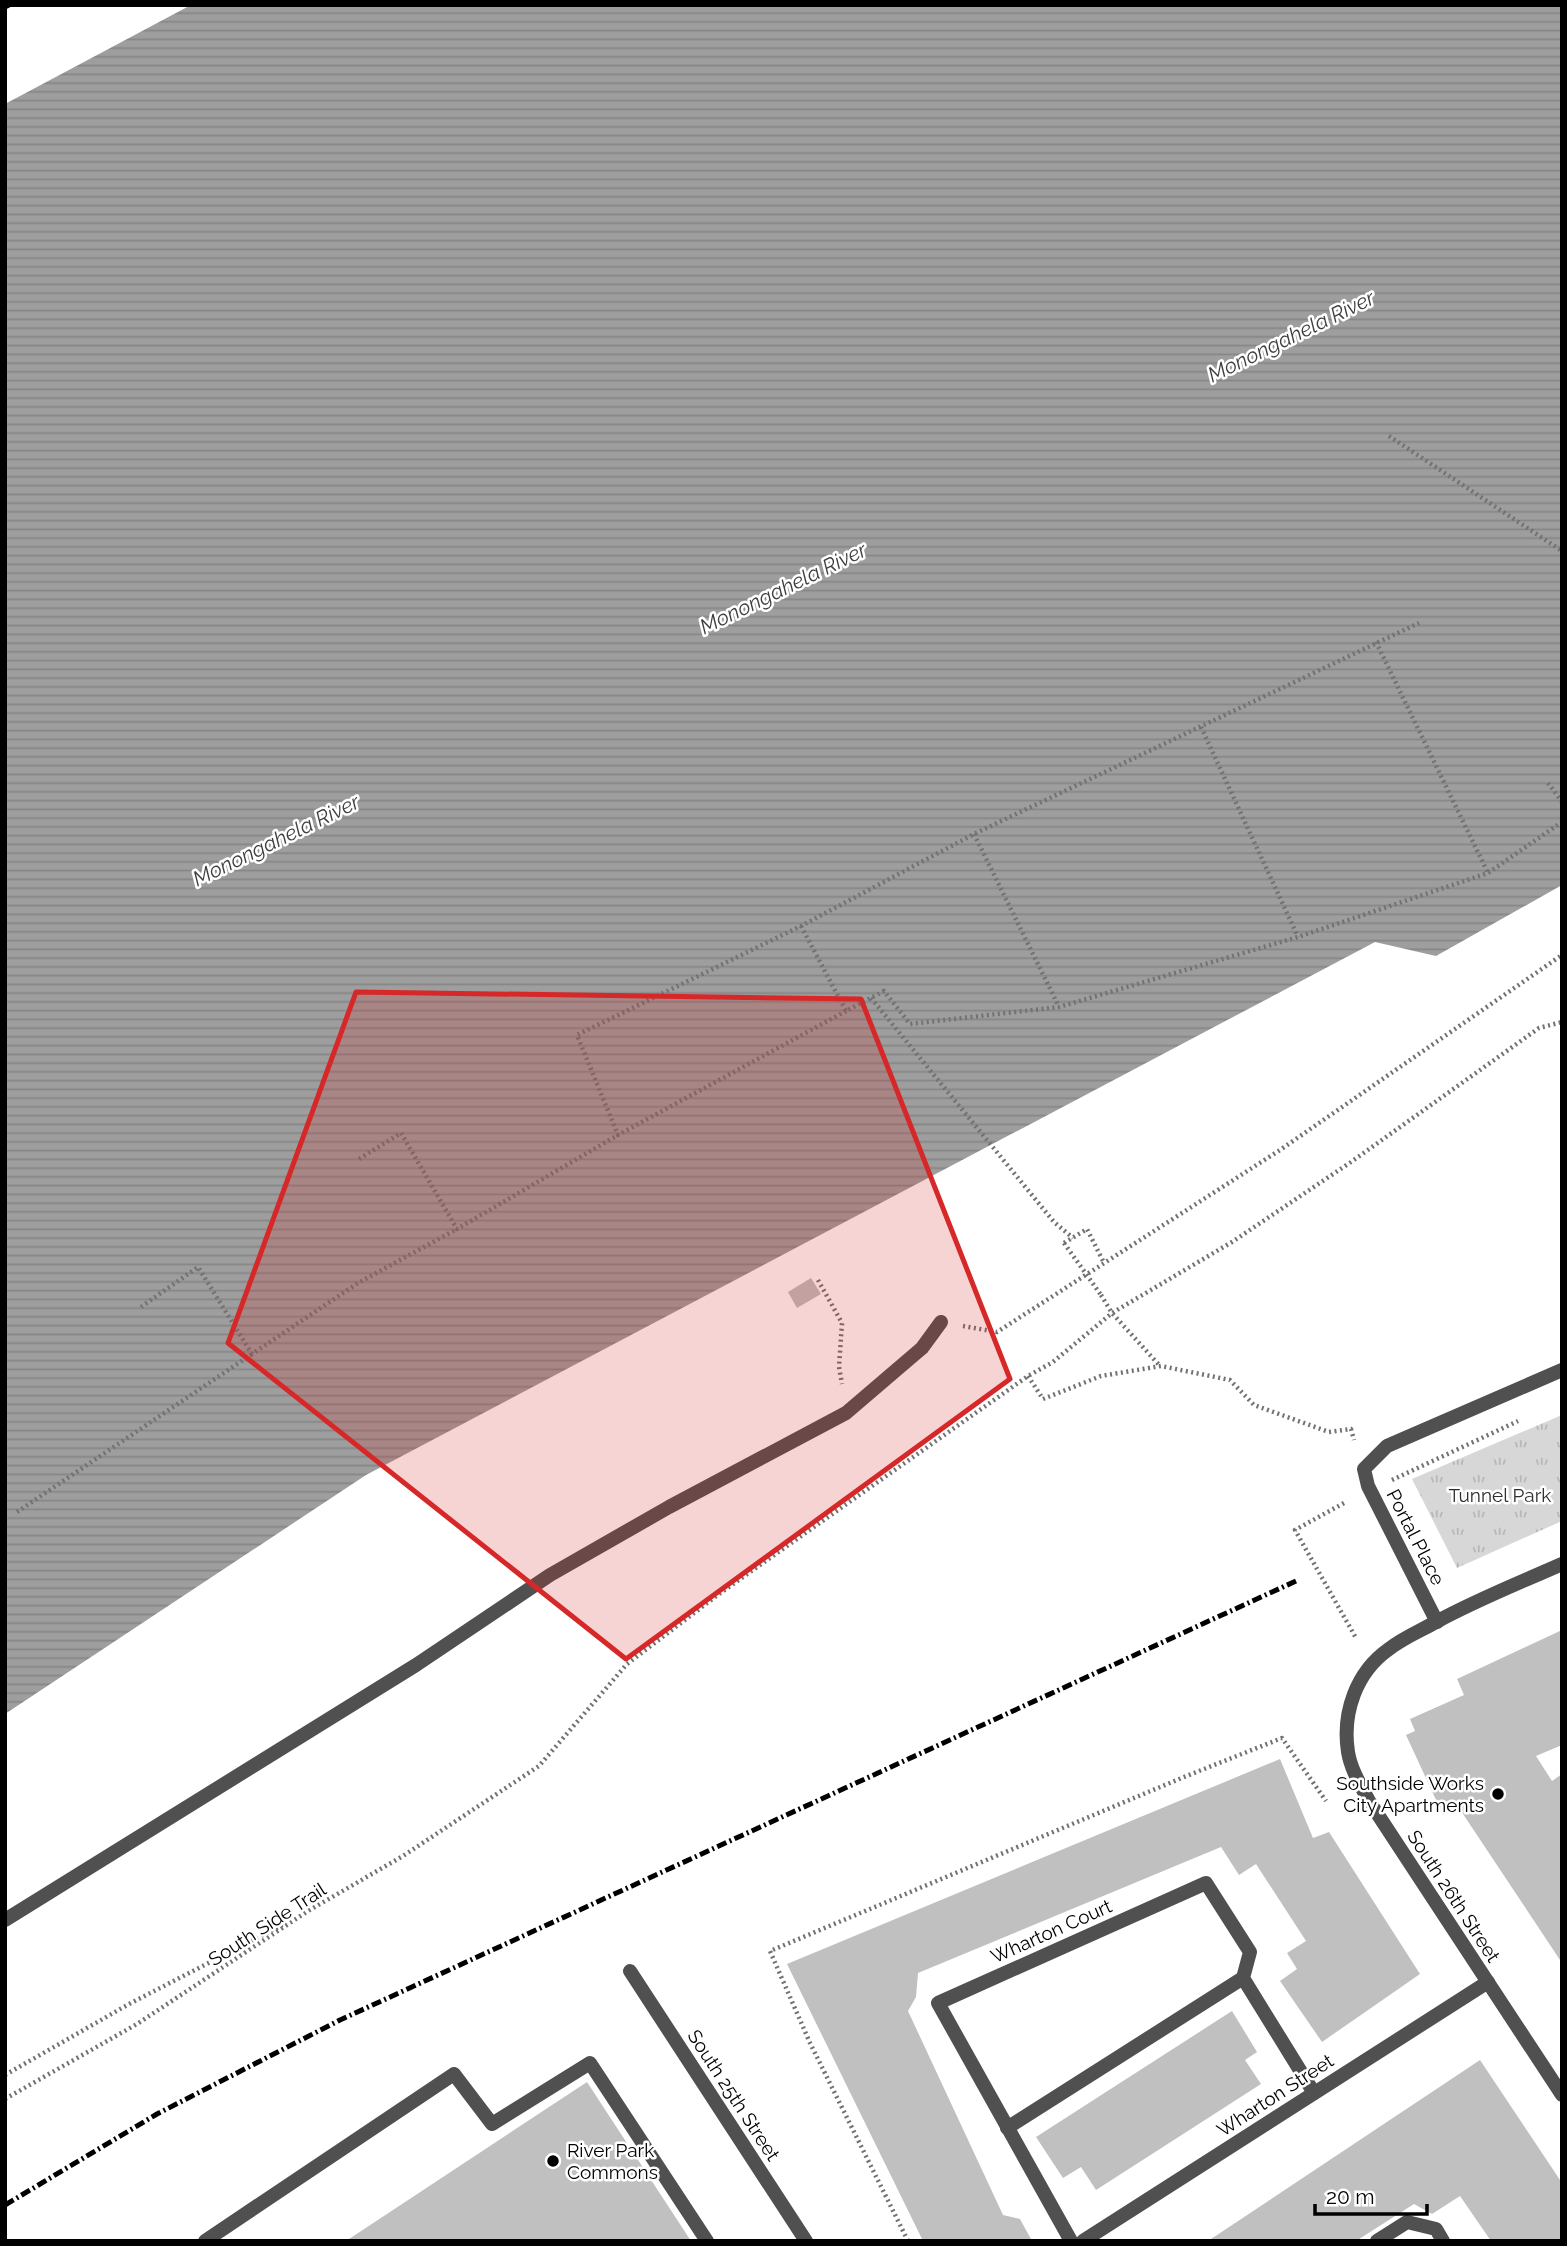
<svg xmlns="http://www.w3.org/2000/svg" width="1567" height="2246" font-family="Raleway,sans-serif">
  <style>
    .park { fill: url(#park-tufts) }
    .water { fill: url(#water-rules) }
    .building { fill: #c0c0c0 }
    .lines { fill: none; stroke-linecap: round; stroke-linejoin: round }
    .path { stroke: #727272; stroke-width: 4.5; stroke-dasharray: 2 3.5; stroke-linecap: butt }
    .lane { stroke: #505050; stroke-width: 14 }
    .street { stroke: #505050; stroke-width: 14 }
    .rail { stroke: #000; stroke-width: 5; stroke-dasharray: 10 3.5 2 3.5; stroke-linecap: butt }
    .path-bridge { stroke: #727272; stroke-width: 4.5; stroke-dasharray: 2 3.5; stroke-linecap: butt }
    .marked { fill: #d62828; fill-opacity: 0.2; stroke: #d62828; stroke-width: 5; stroke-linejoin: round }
    .poi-dot { fill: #000; stroke: #fff; stroke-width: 2.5 }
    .labels { text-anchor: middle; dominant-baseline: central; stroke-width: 5; stroke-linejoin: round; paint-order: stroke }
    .park-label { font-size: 19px; fill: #2e2e2e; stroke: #fff }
    .street-label { font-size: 19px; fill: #000; stroke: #fff }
    .poi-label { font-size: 19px; fill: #000; stroke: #fff; text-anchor: end }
    .water-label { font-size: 21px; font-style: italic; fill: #3f3f3f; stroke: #fff }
  </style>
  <defs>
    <pattern id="park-tufts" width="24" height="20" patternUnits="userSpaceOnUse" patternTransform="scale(1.75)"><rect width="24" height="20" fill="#d7d7d7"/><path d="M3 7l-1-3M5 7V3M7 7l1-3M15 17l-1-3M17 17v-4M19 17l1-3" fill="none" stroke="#b7b7b7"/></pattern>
    <pattern id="water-rules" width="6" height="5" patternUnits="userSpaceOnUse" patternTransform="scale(1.75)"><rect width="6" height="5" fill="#9e9e9e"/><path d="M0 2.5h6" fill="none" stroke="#868686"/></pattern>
  </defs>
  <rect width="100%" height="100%" fill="#fff"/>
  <path class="park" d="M1562,1415V1521L1457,1568L1412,1479Z"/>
  <path class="water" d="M191,5H1562V885L1436,956L1375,942L366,1475L5,1714V104Z"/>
  <g class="building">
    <path d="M811,1278L821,1294L797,1308L788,1292Z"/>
    <path d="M1562,1630V1745L1536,1756L1552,1781L1562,1774V1963L1459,1808L1443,1815L1406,1735L1415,1731L1410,1719L1464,1695L1457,1679Z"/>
    <path d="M1280,1759L1313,1838L1329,1832L1420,1974L1322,2042L1280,1981L1297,1969L1287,1953L1306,1941L1256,1864L1239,1875L1221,1847L918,1973L916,1997L908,2011L1003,2215L1020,2219L1032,2241H923L787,1964Z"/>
    <path d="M1232,2011L1257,2052L1245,2060L1261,2084L1096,2190L1081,2167L1063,2178L1036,2137Z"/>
    <path d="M1480,2060L1562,2183V2241H1491L1460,2196L1432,2214L1414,2204L1356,2241H1208Z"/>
    <path d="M587,2082L691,2241H346Z"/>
  </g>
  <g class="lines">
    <g class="path">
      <path d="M1389,436L1562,551"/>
      <path d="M1376,642L1488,873"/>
      <path d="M1201,727L1298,937"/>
      <path d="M1548,783L1562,802"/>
      <path d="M974,834L1059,1007"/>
      <path d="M801,926L846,1011L884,991L910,1024L1059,1007L1298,937L1488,873L1562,822"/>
      <path d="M871,998L1054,1222L1073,1238"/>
      <path d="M846,1011L618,1135L577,1035L801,926L974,834L1419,623"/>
      <path d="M359,1159L401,1133L457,1229L618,1135"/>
      <path d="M1064,1243L1087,1229L1104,1263"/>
      <path d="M818,1280L842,1323L839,1367L842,1384"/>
      <path d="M1101,1295L1112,1313L1160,1366"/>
      <path d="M141,1307L198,1267L252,1354L358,1283L457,1229"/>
      <path d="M963,1326L997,1332L1280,1150L1562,955"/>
      <path d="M1028,1376L1043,1399L1101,1376L1161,1366L1230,1380L1254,1405L1329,1432L1351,1429L1354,1440"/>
      <path d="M1392,1480L1518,1421"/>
      <path d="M1344,1503L1295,1530L1356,1638"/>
      <path d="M17,1512L252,1354"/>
      <path d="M5,2075L129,2004L286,1923"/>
      <path d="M5,2099L137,2024L308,1911L403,1856L539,1766L627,1664L719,1594L1028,1376L1053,1362L1112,1313L1232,1242L1351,1162L1539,1028L1562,1022"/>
      <path d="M908,2241L810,2043L770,1951L1184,1777L1282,1738L1326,1801"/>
    </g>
    <g class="lane">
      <path d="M5,1920L416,1665L550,1575L669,1507L846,1413L922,1348L941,1322"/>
      <path d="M630,1971L806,2241"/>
      <path d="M1007,2128L1243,1978"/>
      <path d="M205,2241L454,2074L492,2124L590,2063L707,2241"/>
      <path d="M1071,2241L938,2003L1206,1883L1250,1952L1243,1978L1314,2093"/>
      <path d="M1377,2241L1407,2222L1436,2229L1443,2241"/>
    </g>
    <g class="street">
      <path d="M1562,1564C1519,1583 1476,1600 1436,1622C1420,1631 1403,1638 1389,1649C1356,1672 1342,1713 1348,1752C1351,1770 1361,1786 1369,1801L1562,2095"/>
      <path d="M1437,1622L1368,1486L1364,1469L1387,1446L1562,1370"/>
      <path d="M1083,2241L1488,1982"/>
    </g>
    <g class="rail">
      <path d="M5,7L9,5"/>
      <path d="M5,2205L157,2114L340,2020L1296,1581"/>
    </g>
    <path class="path-bridge" d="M1064,1243L1101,1295"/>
  </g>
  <path class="marked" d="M356,992L861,999L1010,1379L626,1659L228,1343Z"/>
  <g class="poi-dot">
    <circle cx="1498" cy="1794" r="7"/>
    <circle cx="553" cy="2161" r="7"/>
  </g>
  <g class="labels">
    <g class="park-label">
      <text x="1500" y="1495">Tunnel Park</text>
    </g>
    <g class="street-label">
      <text transform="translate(1416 1537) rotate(63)">Portal Place</text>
      <text transform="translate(1454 1896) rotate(57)">South 26th Street</text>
      <text transform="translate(267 1924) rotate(-33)">South Side Trail</text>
      <text transform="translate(1051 1931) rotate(-24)">Wharton Court</text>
      <text transform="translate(734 2095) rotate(57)">South 25th Street</text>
      <text transform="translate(1275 2095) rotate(-33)">Wharton Street</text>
    </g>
    <g class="poi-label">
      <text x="1484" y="1783">Southside Works<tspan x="1484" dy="22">City Apartments</tspan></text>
      <text x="567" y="2150" text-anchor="start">River Park<tspan x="567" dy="22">Commons</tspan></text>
    </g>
    <g class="water-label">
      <text transform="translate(1291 336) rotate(-26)">Monongahela River</text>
      <text transform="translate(783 588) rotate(-26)">Monongahela River</text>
      <text transform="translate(276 840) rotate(-26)">Monongahela River</text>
    </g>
  </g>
  <rect width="1567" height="2246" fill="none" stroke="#000000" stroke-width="14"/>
  <path d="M1315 2204v10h112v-10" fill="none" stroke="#000000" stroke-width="3.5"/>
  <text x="1326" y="2204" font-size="21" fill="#000000" stroke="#ffffff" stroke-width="5" paint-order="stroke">20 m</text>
</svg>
